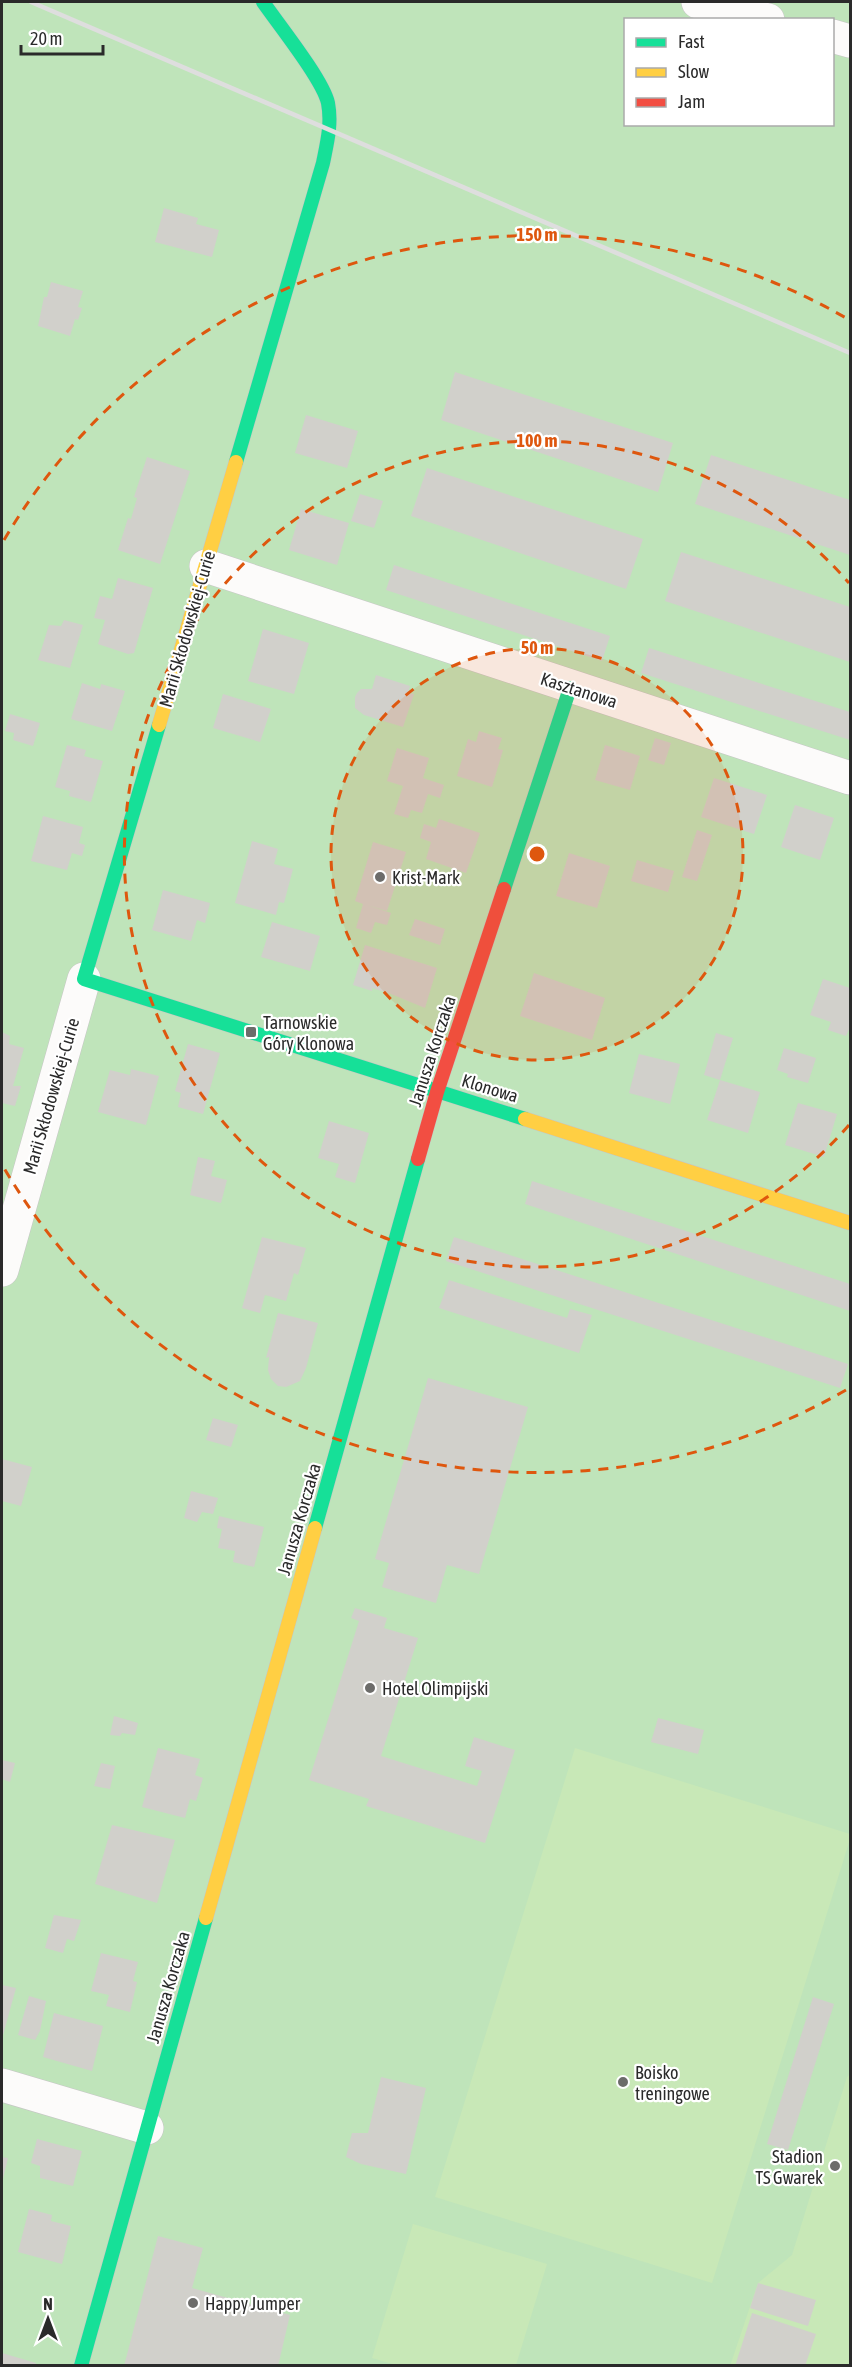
<svg xmlns="http://www.w3.org/2000/svg" width="852" height="2367" font-family="'Asap Condensed',sans-serif">
  <style>
    .green { fill: #bfe4ba; fill-rule: evenodd }
    .pitch { fill: #c8e8b7 }
    .building { fill: #d1d0cb }
    .lines { fill: none; stroke-linecap: round; stroke-linejoin: round }
    .street-casing { stroke: #c6c6c5; stroke-width: 34 }
    .fast-casing { stroke: #c6c6c5; stroke-width: 15 }
    .slow-casing { stroke: #c6c6c5; stroke-width: 15 }
    .jam-casing { stroke: #c6c6c5; stroke-width: 15 }
    .street { stroke: #fcfbfa; stroke-width: 33 }
    .fast { stroke: #16e098; stroke-width: 14 }
    .slow { stroke: #ffcf43; stroke-width: 14 }
    .jam { stroke: #f24e42; stroke-width: 14 }
    .rail { stroke: #dedede; stroke-width: 4.5 }
    .ring { fill: none; stroke: #de570e; stroke-width: 3; stroke-dasharray: 10 8 }
    .poi-dot { fill: #6c6c6a; stroke: #fff; stroke-width: 2 }
    .labels { text-anchor: middle; dominant-baseline: central; stroke-width: 4.5; stroke-linejoin: round; paint-order: stroke }
    .street-label { font-size: 18px; fill: #2a2a2a; stroke: #fff }
    .poi-label { font-size: 18px; fill: #2a2a2a; stroke: #fff; text-anchor: start }
    .centre { fill: #de570e; stroke: #fff; stroke-width: 3 }
    .ring-label { font-size: 18px; text-anchor: middle; font-weight: bold; fill: #de570e; stroke: #fff; stroke-width: 4.5; stroke-linejoin: round; paint-order: stroke }
  </style>
  <rect width="100%" height="100%" fill="#e8e7e0"/>
  <path class="green" d="M2,2H850V2365L2,2366ZM626,20H832V124H626Z"/>
  <g class="pitch">
    <path d="M575,1748L850,1834V1839L712,2283L435,2197Z"/>
    <path d="M850,2074V2365L730,2366L758,2283L792,2255L847,2077Z"/>
    <path d="M413,2224L547,2264L516,2365H396L372,2358Z"/>
  </g>
  <g class="building">
    <path d="M164,208L198,218L196,224L219,230L212,257L155,242Z"/>
    <path d="M51,282L83,291L78,307L82,308L78,320L75,319L70,336L38,326L44,297H47Z"/>
    <path d="M455,372L673,443L658,492L441,420Z"/>
    <path d="M306,415L358,431L347,468L295,453Z"/>
    <path d="M711,455L850,500V555L695,504Z"/>
    <path d="M147,457L190,471L160,564L118,550L128,518L131,519L137,498L134,497Z"/>
    <path d="M427,468L643,539L626,589L411,516Z"/>
    <path d="M360,494L383,501L374,528L351,521Z"/>
    <path d="M301,509L349,523L337,565L289,550Z"/>
    <path d="M681,552L850,607V662L665,601Z"/>
    <path d="M394,565L610,636L602,661L386,590Z"/>
    <path d="M118,578L153,588L134,653L128,654L98,644L105,620L94,618L100,596L112,599Z"/>
    <path d="M64,620L83,625L70,668L38,660L49,625L61,626Z"/>
    <path d="M263,629L309,643L294,694L248,681Z"/>
    <path d="M649,648L850,712V740L641,673Z"/>
    <path d="M376,675L410,686L408,693L414,694L403,727L364,715L355,708V697L357,693L361,689H372Z"/>
    <path d="M82,683L100,689L101,684L125,691L112,731L71,719Z"/>
    <path d="M223,694L271,709L260,742L213,728Z"/>
    <path d="M10,714L40,723L33,746L13,740L14,733L5,731Z"/>
    <path d="M479,731L502,738L498,749L503,750L492,787L457,776L468,739L476,742Z"/>
    <path d="M655,738L671,743L664,765L648,760Z"/>
    <path d="M67,745L86,750L84,756L103,761L91,802L69,796L70,791L55,787Z"/>
    <path d="M605,745L640,756L630,790L595,780Z"/>
    <path d="M397,748L429,758L423,778L444,785L440,798L428,794L422,813L411,810L408,818L394,814L403,786L387,781Z"/>
    <path d="M714,778L767,795L754,834L701,817Z"/>
    <path d="M795,805L834,818L820,860L781,847Z"/>
    <path d="M43,816L83,827L79,843L85,845L82,856L72,853L67,870L31,861Z"/>
    <path d="M439,819L480,833L466,873L426,859L431,842L420,838L424,824L436,828Z"/>
    <path d="M697,830L712,835L697,881L682,877Z"/>
    <path d="M252,841L278,849L274,864L293,869L284,903L279,902L276,915L235,903Z"/>
    <path d="M373,842L406,852L387,911L367,905L391,913L387,925L375,922L371,933L356,928L363,904L355,901Z"/>
    <path d="M569,853L610,866L597,908L556,896Z"/>
    <path d="M637,860L674,871L668,892L631,881Z"/>
    <path d="M163,890L210,903L205,923L197,920L191,941L152,930Z"/>
    <path d="M415,919L445,929L440,945L409,935Z"/>
    <path d="M272,922L320,936L310,971L261,957Z"/>
    <path d="M365,945L437,968L425,1008L391,994L372,988V991L353,985Z"/>
    <path d="M534,973L605,998L592,1040L520,1016Z"/>
    <path d="M823,979L850,988V1027L846,1036L828,1030L831,1022L810,1015Z"/>
    <path d="M2,1032L10,1036L9,1044L24,1048L13,1086H21L15,1106L2,1103Z"/>
    <path d="M716,1033L733,1038L720,1080L704,1075Z"/>
    <path d="M188,1044L220,1053L203,1114L178,1107L181,1093L175,1091Z"/>
    <path d="M784,1048L816,1058L808,1083L787,1077L788,1074L777,1070Z"/>
    <path d="M639,1054L680,1064L670,1104L629,1093Z"/>
    <path d="M131,1069L159,1076L146,1125L98,1112L110,1070L130,1075Z"/>
    <path d="M720,1080L760,1092L748,1133L707,1120Z"/>
    <path d="M798,1103L837,1114L824,1157L785,1145Z"/>
    <path d="M329,1121L369,1133L355,1183L335,1177L339,1164L318,1158Z"/>
    <path d="M198,1157L215,1161L211,1176L227,1180L221,1203L190,1195Z"/>
    <path d="M532,1181L850,1284V1311L525,1204Z"/>
    <path d="M262,1237L306,1248L298,1275L294,1273L286,1301L265,1295L260,1313L242,1308Z"/>
    <path d="M454,1237L848,1364L840,1388L446,1261Z"/>
    <path d="M449,1280L567,1318L570,1309L592,1315L579,1353L439,1308Z"/>
    <path d="M278,1313L318,1323L306,1368L300,1381L286,1387L278,1386L271,1379L268,1370L269,1357L266,1358Z"/>
    <path d="M428,1378L528,1407L479,1574L447,1565L436,1603L382,1587L389,1563L375,1559Z"/>
    <path d="M213,1418L238,1425L231,1447L206,1440Z"/>
    <path d="M2,1459L32,1467L21,1506L2,1501Z"/>
    <path d="M191,1491L218,1498L213,1514L202,1512L197,1522L184,1518Z"/>
    <path d="M219,1516L264,1527L254,1567L233,1562L235,1551L218,1548L222,1529L217,1528Z"/>
    <path d="M355,1608L387,1618L384,1628L418,1638L381,1756L477,1786L482,1771L465,1766L474,1737L515,1750L485,1843L366,1806L369,1799L309,1780L359,1621L351,1618Z"/>
    <path d="M114,1716L138,1723L135,1735L122,1733L120,1736L110,1735Z"/>
    <path d="M658,1718L704,1730L698,1754L651,1742Z"/>
    <path d="M158,1748L200,1759L195,1775L203,1778L196,1801L190,1799L185,1818L142,1807Z"/>
    <path d="M2,1760L15,1763L10,1782L2,1779Z"/>
    <path d="M101,1763L115,1766L110,1789L94,1786Z"/>
    <path d="M112,1825L175,1840L157,1903L95,1884Z"/>
    <path d="M54,1915L81,1920L74,1941L67,1939L63,1953L45,1948Z"/>
    <path d="M101,1953L138,1962L133,1981L137,1982L130,2012L106,2006L109,1995L91,1991Z"/>
    <path d="M2,1985L16,1988L2,2039Z"/>
    <path d="M29,1996L46,2001L40,2031L35,2040L18,2035Z"/>
    <path d="M813,1997L834,2004L788,2150L767,2144Z"/>
    <path d="M54,2013L103,2026L92,2071L43,2057Z"/>
    <path d="M381,2077L426,2088L406,2174L361,2164L346,2157L352,2133H368Z"/>
    <path d="M37,2139L82,2151L73,2186L40,2178V2166L31,2163Z"/>
    <path d="M2,2157L8,2158L2,2183Z"/>
    <path d="M29,2209L52,2215L51,2221L71,2226L62,2264L18,2252Z"/>
    <path d="M158,2236L203,2248L192,2288L290,2315L278,2366H124Z"/>
    <path d="M758,2283L816,2300L808,2326L750,2308Z"/>
    <path d="M752,2313L816,2334L805,2366H735Z"/>
    <path d="M2,2353L36,2363L35,2366H2Z"/>
  </g>
  <g class="lines">
    <g class="street-casing">
      <g id="street">
        <path d="M698,2L768,20"/>
        <path d="M832,36L850,41"/>
        <path d="M206,566L850,778"/>
        <path d="M2,1270L84,979"/>
        <path d="M2,2085L147,2128"/>
      </g>
    </g>
    <g class="fast-casing">
      <g id="fast">
        <path d="M236,462L323,163C327,143 332,124 328,103C323,80 279,25 263,2"/>
        <path d="M159,725L84,979L525,1119"/>
        <path d="M504,889L570,688"/>
        <path d="M315,1528L418,1159"/>
        <path d="M81,2366L206,1918"/>
      </g>
    </g>
    <g class="slow-casing">
      <g id="slow">
        <path d="M159,725L236,462"/>
        <path d="M525,1119L850,1223"/>
        <path d="M206,1918L315,1528"/>
      </g>
    </g>
    <g class="jam-casing">
      <path id="jam" d="M418,1159L437,1092L504,889"/>
    </g>
    <use href="#street" class="street"/>
    <use href="#fast" class="fast"/>
    <use href="#slow" class="slow"/>
    <use href="#jam" class="jam"/>
    <path class="rail" d="M31,2L850,353"/>
  </g>
  <circle cx="537" cy="854" r="206" fill="#de570e" fill-opacity=".12"/>
  <g class="ring">
    <circle cx="537" cy="854" r="206"/>
    <path d="M849 1125A413 413 0 1 1 849 583"/>
    <path d="M846 1390A619 619 0 0 1 4 1168M4 540A619 619 0 0 1 846 318"/>
  </g>
  <g class="poi-dot">
    <circle cx="380" cy="877" r="6"/>
    <rect x="245" y="1026" width="12" height="12" rx="3"/>
    <circle cx="370" cy="1688" r="6"/>
    <circle cx="623" cy="2082" r="6"/>
    <circle cx="835" cy="2166" r="6"/>
    <circle cx="193" cy="2303" r="6"/>
  </g>
  <g class="labels">
    <g class="street-label">
      <text transform="translate(187 629) rotate(-74)">Marii Skłodowskiej-Curie</text>
      <text transform="translate(579 690) rotate(18)">Kasztanowa</text>
      <text transform="translate(432 1051) rotate(-72)">Janusza Korczaka</text>
      <text transform="translate(490 1088) rotate(17)">Klonowa</text>
      <text transform="translate(51 1096) rotate(-74)">Marii Skłodowskiej-Curie</text>
      <text transform="translate(299 1519) rotate(-74)">Janusza Korczaka</text>
      <text transform="translate(168 1987) rotate(-74)">Janusza Korczaka</text>
    </g>
    <g class="poi-label">
      <text x="392" y="877">Krist-Mark</text>
      <text x="263" y="1022">Tarnowskie<tspan x="263" dy="21">Góry Klonowa</tspan></text>
      <text x="382" y="1688">Hotel Olimpijski</text>
      <text x="635" y="2072">Boisko<tspan x="635" dy="21">treningowe</tspan></text>
      <text x="823" y="2156" text-anchor="end">Stadion<tspan x="823" dy="21">TS Gwarek</tspan></text>
      <text x="205" y="2303">Happy Jumper</text>
    </g>
  </g>
  <circle cx="537" cy="854" r="9" class="centre"/>
  <g class="ring-label">
    <text x="537" y="241">150 m</text>
    <text x="537" y="447">100 m</text>
    <text x="537" y="654">50 m</text>
  </g>
  <rect width="852" height="2367" fill="none" stroke="#2a2a2a" stroke-width="6"/>
  <rect x="624" y="18" width="210" height="108" fill="#ffffff" stroke="#aaaaaa" stroke-width="1.5"/>
  <rect x="636" y="38" width="30" height="9" fill="#16e098" stroke="#aaaaaa" stroke-width="1.5"/>
  <text x="678" y="48" font-size="18" fill="#2a2a2a">Fast</text>
  <rect x="636" y="68" width="30" height="9" fill="#ffcf43" stroke="#aaaaaa" stroke-width="1.5"/>
  <text x="678" y="78" font-size="18" fill="#2a2a2a">Slow</text>
  <rect x="636" y="98" width="30" height="9" fill="#f24e42" stroke="#aaaaaa" stroke-width="1.5"/>
  <text x="678" y="108" font-size="18" fill="#2a2a2a">Jam</text>
  <g transform="translate(48 2319)" stroke="#ffffff" stroke-width="4.5" paint-order="stroke">
  <path d="M0-4.5L10 22L0 15L-10 22Z" fill="#2a2a2a"/>
  <text y="-9" font-size="16" font-weight="bold" text-anchor="middle" fill="#2a2a2a">N</text>
  </g>
  <path d="M21 45v9h82v-9" fill="none" stroke="#2a2a2a" stroke-width="3"/>
  <text x="30" y="45" font-size="18" fill="#2a2a2a" stroke="#ffffff" stroke-width="4.5" paint-order="stroke">20 m</text>
</svg>
